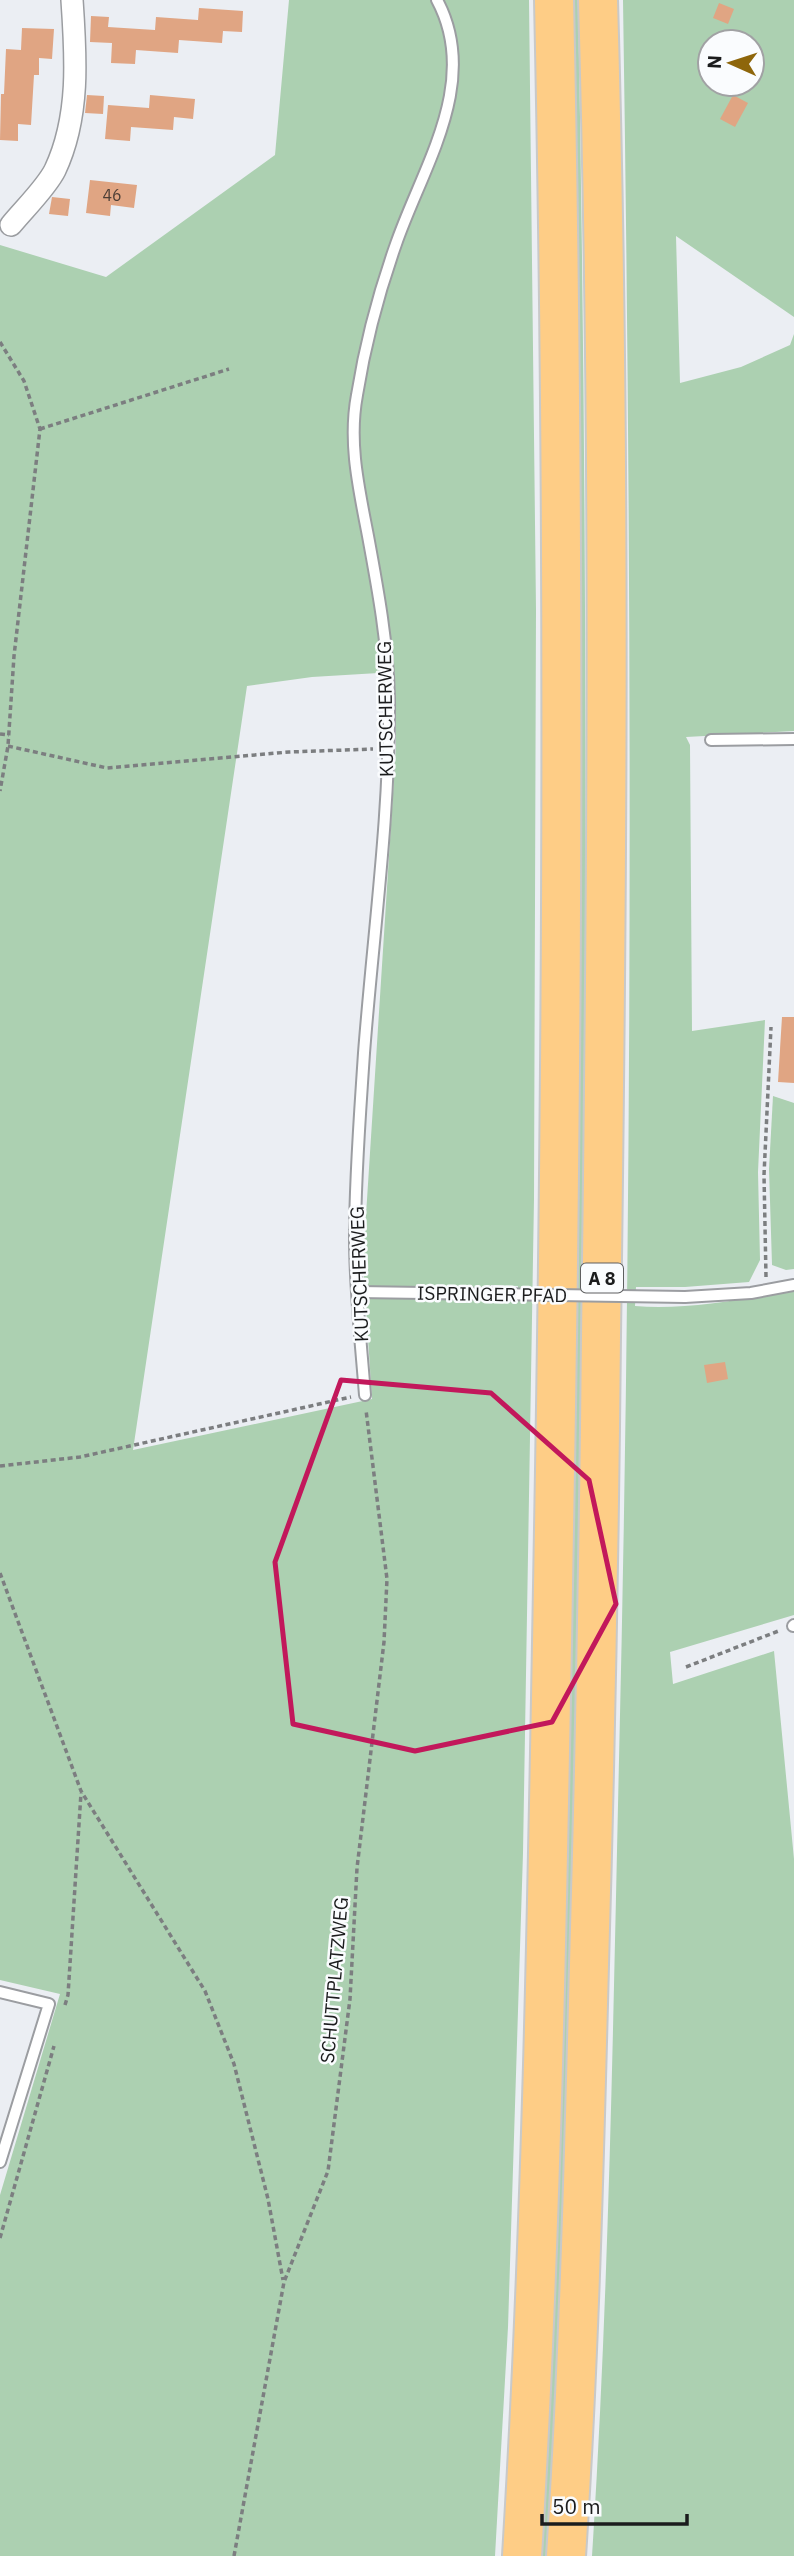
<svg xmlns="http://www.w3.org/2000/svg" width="794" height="2556" font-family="'IBM Plex Sans',sans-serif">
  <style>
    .green { fill: #acd0b1; fill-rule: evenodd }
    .building { fill: #e0a583 }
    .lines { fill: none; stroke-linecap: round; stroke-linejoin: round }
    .service-casing { stroke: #9b9da1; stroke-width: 14 }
    .minor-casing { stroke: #9b9da1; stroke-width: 24 }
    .motorway-casing { stroke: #c8c9c9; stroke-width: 42 }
    .path { stroke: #7c7e80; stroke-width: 3.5; stroke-dasharray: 5 3.5; stroke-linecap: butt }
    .service { stroke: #fff; stroke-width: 10 }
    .minor { stroke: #fff; stroke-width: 21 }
    .motorway { stroke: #fecd86; stroke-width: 38 }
    .service-bridge-casing { stroke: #9b9da1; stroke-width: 14; stroke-linecap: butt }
    .service-bridge { stroke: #fff; stroke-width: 10 }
    .marked { fill: none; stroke: #c2185b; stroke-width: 5; stroke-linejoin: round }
    .labels { text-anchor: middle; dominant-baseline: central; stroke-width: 5; stroke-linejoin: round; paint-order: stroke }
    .number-label { font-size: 16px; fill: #4c3e36 }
    .shield { fill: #fafcfe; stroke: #5e5f60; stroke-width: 2 }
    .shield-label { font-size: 18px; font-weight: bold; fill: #1b1c1d }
    .street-label { font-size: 19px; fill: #1b1c1d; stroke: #fafcfe }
  </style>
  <rect width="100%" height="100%" fill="#ebeef3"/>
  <g class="green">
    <path d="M289,0H529L536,610L534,1199L523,1853L508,2327L495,2556H0V2195L60,1994L0,1980V245L106,277L275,155ZM395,672L396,747L363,1262L372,1399L133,1450L247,686L312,677ZM491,1285L518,1286L517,1302H491Z"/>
    <path d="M572,0H578C588,540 588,1079 578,1619C572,1931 566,2244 547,2556H540C554,2124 572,1691 577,1259C582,839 576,420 572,0Z"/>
    <path d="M623,0H794V317L676,236L680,383L741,367L790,345L794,334V731L686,737L690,745L692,1031L765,1020L758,1172L760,1260L749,1282L685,1287H636L635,1306C685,1310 745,1300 794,1289V1615L670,1652L673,1684L774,1651L794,1859V2556H592C609,2291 613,2025 619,1760C633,1173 632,587 623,0ZM710,42H752V84H710Z"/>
    <path d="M773,1096L794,1103V1269L786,1270L772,1265L769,1169Z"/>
  </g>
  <g class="building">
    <path d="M719,3L734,9L728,24L713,18Z"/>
    <path d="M199,8L243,11L242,32L223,31L222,43L179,40L178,53L136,50L135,64L111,63L112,43L90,42L91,16L109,17L108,27L155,30L156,17L198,20Z"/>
    <path d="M22,28L54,29L52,59L39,58V75H34L31,125L18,124V141L0,140L1,94H4L6,49L21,50Z"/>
    <path d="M87,95L104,96L103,114L85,113Z"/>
    <path d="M150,95L195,99L193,119L174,117L173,130L131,127L130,141L105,139L108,105L149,108Z"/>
    <path d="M733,95L748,103L735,127L720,119Z"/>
    <path d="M90,180L137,185L134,208L111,205L110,216L86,213Z"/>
    <path d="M52,197L70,199L68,216L49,214Z"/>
    <path d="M782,1017H794V1083L778,1082Z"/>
    <path d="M725,1362L728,1379L707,1383L704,1365Z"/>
  </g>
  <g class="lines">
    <g class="service-casing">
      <g id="service">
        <path d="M711,740L794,739"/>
        <path d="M358,1292L491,1294"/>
        <path d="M685,1297L751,1293L794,1285"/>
        <path d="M365,1395C361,1343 355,1290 355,1238C355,1177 360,1115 364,1053C373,935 390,817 389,698C388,644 378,590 368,536C359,489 348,443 357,395C365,345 379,292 396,244C423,166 481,82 437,0"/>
        <path d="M793,1626L794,1625"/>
        <path d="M0,1992L49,2004L0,2162"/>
      </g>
    </g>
    <g class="minor-casing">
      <path id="minor" d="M11,225C24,209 46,188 55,170C80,117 76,57 72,0"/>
    </g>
    <g class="motorway-casing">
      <g id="motorway">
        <path d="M522,2556C543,2214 548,1871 554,1529C563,1019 565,509 554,0"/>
        <path d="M566,2556C579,2360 584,2162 589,1965C595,1756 599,1546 601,1336C607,891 611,445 598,0"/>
      </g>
    </g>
    <g class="path">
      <path d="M0,342L24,381L40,429L14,656L8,746L0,791"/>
      <path d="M40,429L229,369"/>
      <path d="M0,734L9,735"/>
      <path d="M8,746L107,768L289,752L373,749"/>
      <path d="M766,1277L764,1175L771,1027"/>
      <path d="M0,1466L80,1457L351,1397"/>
      <path d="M0,1573L81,1791L205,1991L234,2064L268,2199L283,2280"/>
      <path d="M686,1667L781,1630"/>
      <path d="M65,2005L68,1995L81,1793"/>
      <path d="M0,2238L54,2046"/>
      <path d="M234,2556L284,2282L328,2171L350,1999L357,1868L384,1642L387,1579L366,1410"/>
    </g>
    <use href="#service" class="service"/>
    <use href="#minor" class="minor"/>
    <use href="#motorway" class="motorway"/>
    <g class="service-bridge-casing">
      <path id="service-bridge" d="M491,1294L685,1297"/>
    </g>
    <use href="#service-bridge" class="service-bridge"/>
  </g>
  <path class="marked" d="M341,1380L491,1393L589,1480L616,1604L552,1722L415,1751L293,1724L275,1562Z"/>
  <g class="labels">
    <g class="number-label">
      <text x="112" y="195">46</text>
    </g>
    <rect class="shield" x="581" y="1263.5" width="42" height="29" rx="5"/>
    <g class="shield-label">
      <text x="602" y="1278">A 8</text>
    </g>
    <g class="street-label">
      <text transform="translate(385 709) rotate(-91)">KUTSCHERWEG</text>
      <text transform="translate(359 1274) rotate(-92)">KUTSCHERWEG</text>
      <text transform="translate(492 1294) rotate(1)">ISPRINGER PFAD</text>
      <text transform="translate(334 1980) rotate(-85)">SCHUTTPLATZWEG</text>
    </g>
  </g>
  <g transform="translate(731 63) rotate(273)"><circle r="33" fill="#fafcfe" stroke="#a1a2a4" stroke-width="2"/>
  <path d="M0-5L12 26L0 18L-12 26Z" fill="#8e660b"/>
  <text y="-10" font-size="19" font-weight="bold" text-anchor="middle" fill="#1b1c1d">N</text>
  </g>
  <path d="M542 2514v10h145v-10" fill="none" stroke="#1b1c1d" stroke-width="3.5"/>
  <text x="552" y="2514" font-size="21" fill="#1b1c1d" stroke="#fafcfe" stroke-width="5" paint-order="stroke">50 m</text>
</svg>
